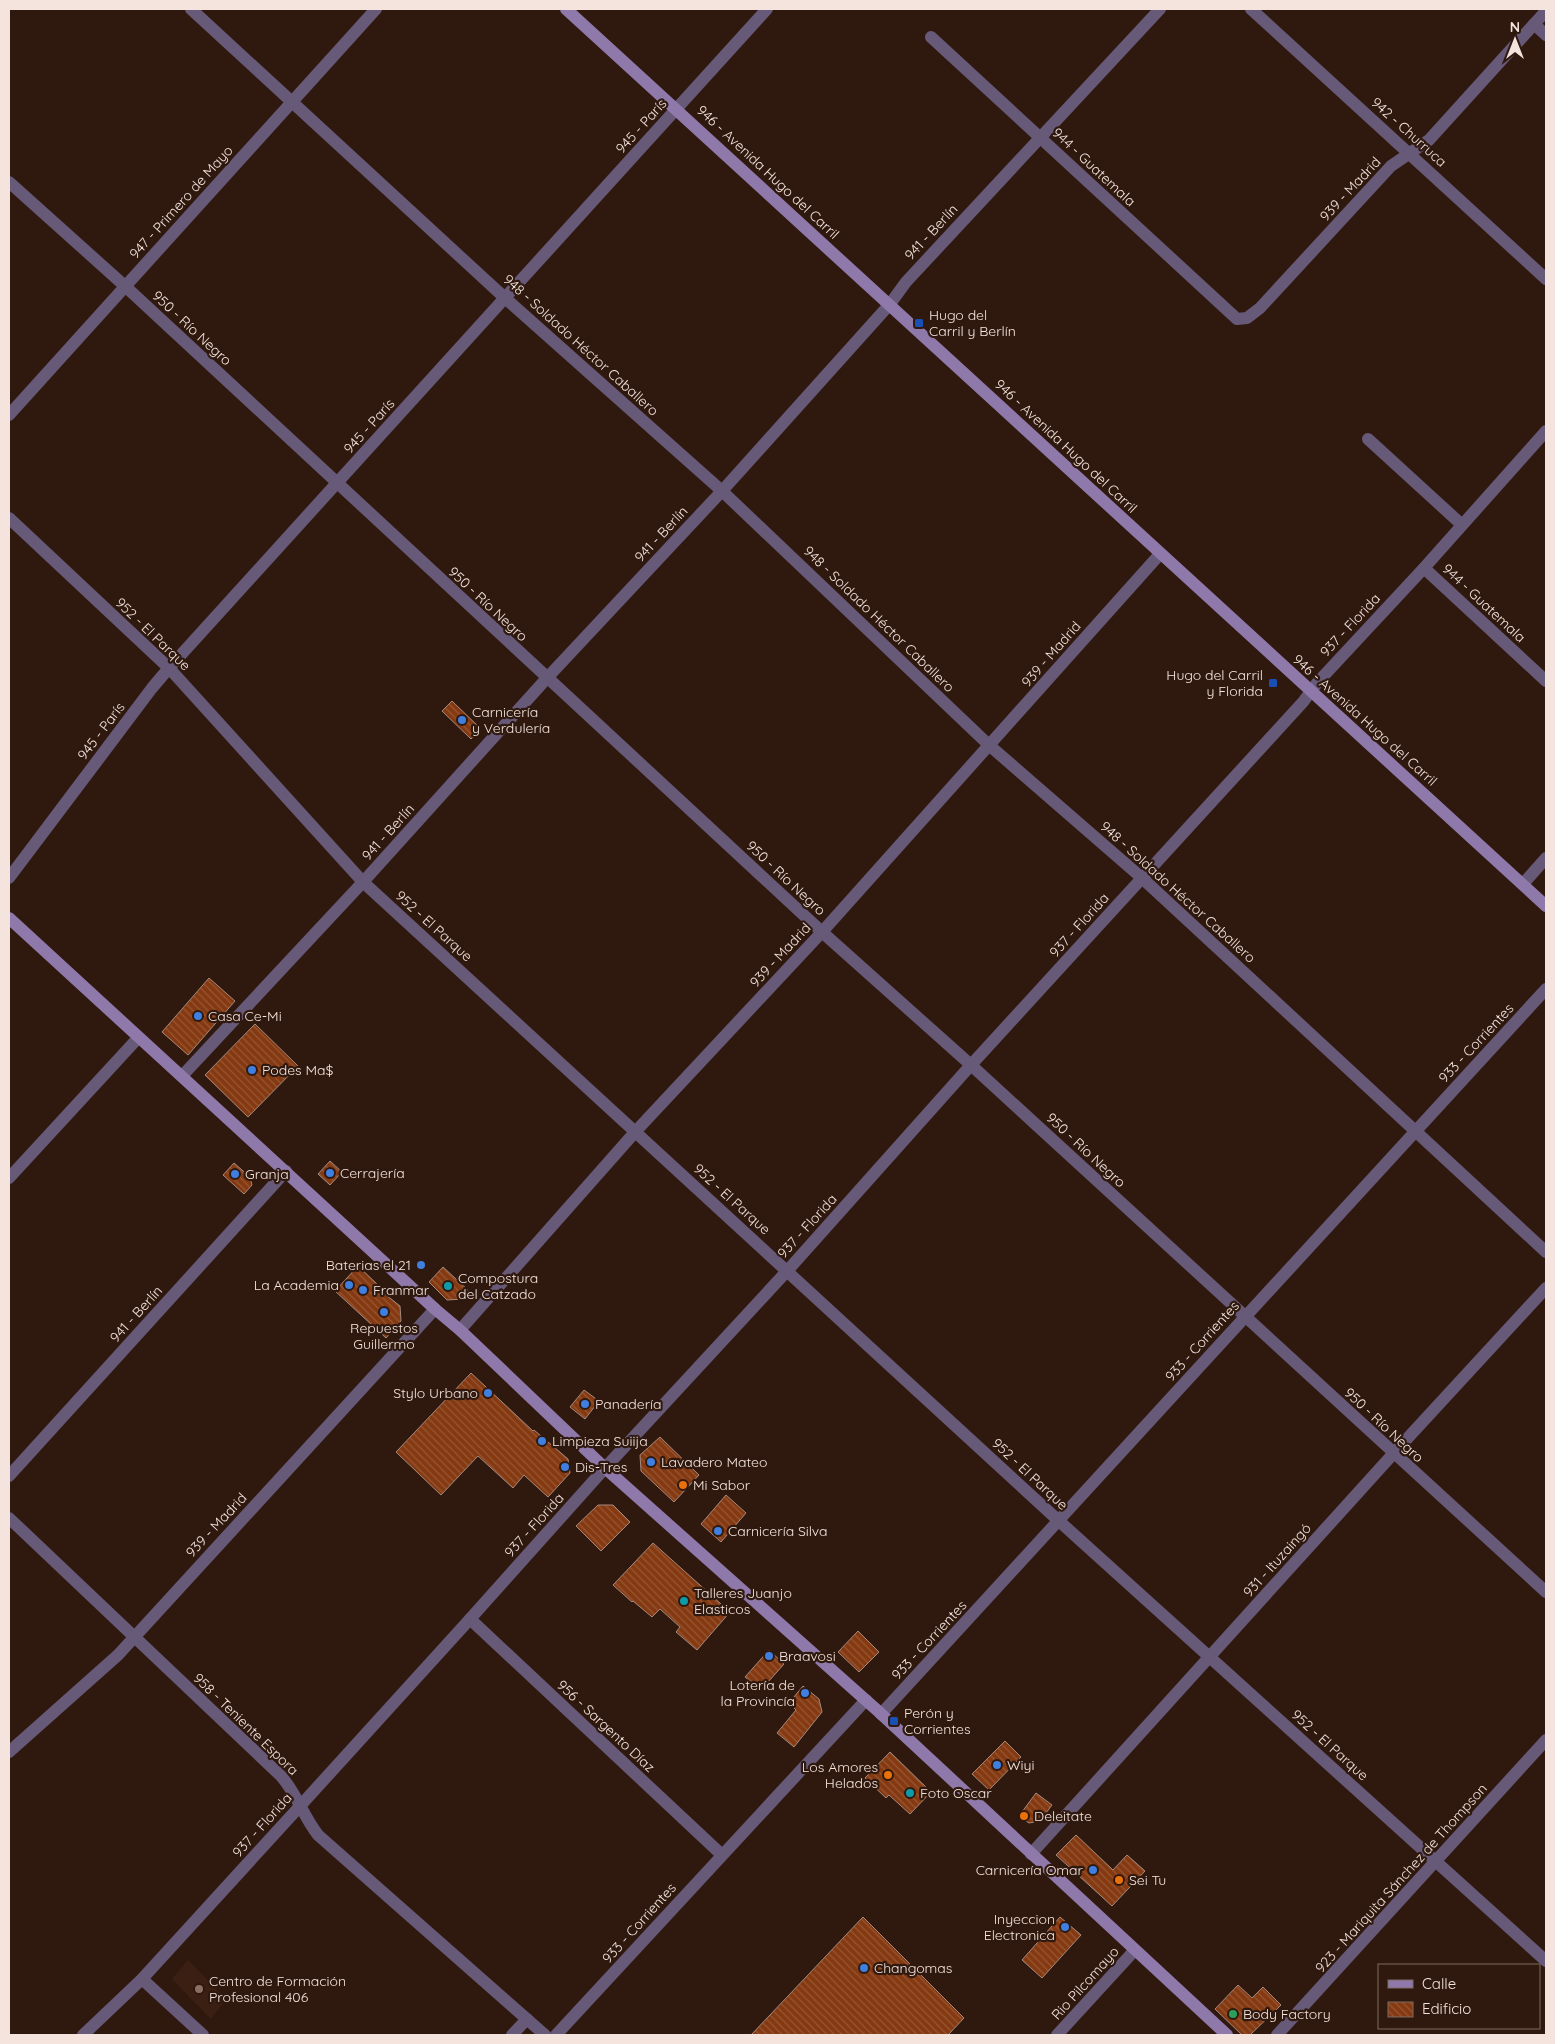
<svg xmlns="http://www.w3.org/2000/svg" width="1555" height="2044" font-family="Quicksand,sans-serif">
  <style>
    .built { fill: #3b1f12 }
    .building { fill: url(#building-back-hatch); stroke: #a6897d }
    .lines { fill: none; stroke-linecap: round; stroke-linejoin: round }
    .street { stroke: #675978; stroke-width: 12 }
    .secondary { stroke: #8f79ab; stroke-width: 12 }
    .transit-dot { fill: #1a4fb4; stroke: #2f190f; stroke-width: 2 }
    .shop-dot { fill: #3f7fe0; stroke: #2f190f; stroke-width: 2 }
    .culture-dot { fill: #0f9aa8; stroke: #2f190f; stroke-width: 2 }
    .food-dot { fill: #e8710a; stroke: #2f190f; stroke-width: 2 }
    .education-dot { fill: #8d6e63; stroke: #2f190f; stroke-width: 2 }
    .leisure-dot { fill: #2e9e5b; stroke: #2f190f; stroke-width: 2 }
    .labels { text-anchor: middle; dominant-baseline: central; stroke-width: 4.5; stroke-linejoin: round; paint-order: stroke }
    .street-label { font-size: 14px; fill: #f4e4dd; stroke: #2f190f }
    .poi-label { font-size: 14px; fill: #f4e4dd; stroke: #2f190f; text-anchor: start }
  </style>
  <defs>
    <pattern id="building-back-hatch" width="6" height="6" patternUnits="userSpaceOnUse" patternTransform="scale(1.25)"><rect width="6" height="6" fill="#843911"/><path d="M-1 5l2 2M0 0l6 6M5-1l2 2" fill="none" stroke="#965633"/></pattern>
  </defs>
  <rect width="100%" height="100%" fill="#2f190f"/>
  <path class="built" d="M188,1960L226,1999L211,2019L172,1979Z"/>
  <g class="building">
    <path d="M452,701L481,729L471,739L442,711Z"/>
    <path d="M209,978L235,1001L188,1055L162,1032Z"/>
    <path d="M255,1024L298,1066L248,1117L205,1075Z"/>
    <path d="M330,1161L342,1172L330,1185L318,1174Z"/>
    <path d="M234,1163L250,1177L252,1185L244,1194L223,1175Z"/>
    <path d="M358,1266L378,1285L376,1287L400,1306L401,1321L386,1338L335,1291Z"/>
    <path d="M443,1267L468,1290L463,1299L447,1300L429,1282Z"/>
    <path d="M471,1373L533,1431L534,1430L568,1459L570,1473L548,1497L524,1475L513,1488L478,1456L441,1495L396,1452Z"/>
    <path d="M584,1390L599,1401L585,1419L570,1407Z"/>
    <path d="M660,1437L699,1475L674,1502L641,1471L640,1455Z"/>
    <path d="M726,1495L746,1513L721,1542L701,1524Z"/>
    <path d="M598,1505H613L630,1522L601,1551L576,1526Z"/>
    <path d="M653,1543L730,1612L697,1650L676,1632L680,1627L660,1609L652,1617L633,1601L632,1602L613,1585Z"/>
    <path d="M858,1631L879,1652L859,1672L838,1652Z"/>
    <path d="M769,1650L784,1664L761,1690L745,1677Z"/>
    <path d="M803,1686L819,1699L822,1712L794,1747L777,1733L796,1710L789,1703Z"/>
    <path d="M1005,1741L1021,1757L989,1790L972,1774Z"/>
    <path d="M890,1752L931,1792L910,1814L889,1795L886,1798L865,1778Z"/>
    <path d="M1036,1793L1052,1805L1040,1821L1029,1823L1019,1816Z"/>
    <path d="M1076,1835L1113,1870L1127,1855L1145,1871L1112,1906L1056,1855Z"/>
    <path d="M863,1917L964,2018L948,2035H751Z"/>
    <path d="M1060,1917L1081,1935L1042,1978L1022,1960Z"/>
    <path d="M1238,1985L1252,1998L1263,1987L1281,2005L1250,2035H1242L1215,2009Z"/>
  </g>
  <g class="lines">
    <g class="street">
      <path d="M191,9L505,298L722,491L990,746L1142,878L1546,1252"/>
      <path d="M1251,9L1546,279"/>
      <path d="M1534,24L1546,35"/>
      <path d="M931,37L1237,319L1247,318L1260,308L1391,166L1429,140L1546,11"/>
      <path d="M9,182L126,287L822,932L971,1065L1546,1592"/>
      <path d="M9,415L376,9"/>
      <path d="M1368,439L1461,524"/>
      <path d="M9,518L169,668L363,882L1059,1521L1546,1961"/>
      <path d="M1424,568L1546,681"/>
      <path d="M9,878L152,688L169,668L767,9"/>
      <path d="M1523,884L1546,858"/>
      <path d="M182,1076L363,882L547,678L722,491L890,304L906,282L1160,9"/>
      <path d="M9,1178L138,1038"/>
      <path d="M460,1330L636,1131L822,932L1160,554"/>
      <path d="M9,1476L286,1171"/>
      <path d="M9,1518L281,1776C297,1794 303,1816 318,1835L545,2035"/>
      <path d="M470,1619L722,1855"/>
      <path d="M881,1714L1546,989"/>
      <path d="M9,1752L118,1655L435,1309"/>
      <path d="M1031,1854L1393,1454L1546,1288"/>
      <path d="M142,1979L203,2035"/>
      <path d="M83,2035L142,1979L301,1805L470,1619L605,1468L788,1270L971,1065L1303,702L1317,683L1424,568L1546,431"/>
      <path d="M512,2035L527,2019"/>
      <path d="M556,2035L866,1700"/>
      <path d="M1057,2035L1134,1951"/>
      <path d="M1277,2035L1546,1740"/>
    </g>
    <g class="secondary">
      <path d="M566,9L1546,906"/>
      <path d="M9,918L435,1309L460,1330L605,1468L878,1711L1227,2035"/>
    </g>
  </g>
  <g class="transit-dot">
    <rect x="914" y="318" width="10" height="10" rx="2.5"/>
    <rect x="1268" y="678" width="10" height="10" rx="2.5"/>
    <rect x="889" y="1716" width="10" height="10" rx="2.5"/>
  </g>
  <g class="shop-dot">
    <circle cx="462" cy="720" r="5"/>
    <circle cx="198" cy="1016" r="5"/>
    <circle cx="252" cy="1070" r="5"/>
    <circle cx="330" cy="1173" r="5"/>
    <circle cx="235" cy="1174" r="5"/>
    <circle cx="421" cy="1265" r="5"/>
    <circle cx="349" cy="1285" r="5"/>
    <circle cx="363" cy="1290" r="5"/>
    <circle cx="384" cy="1312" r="5"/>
    <circle cx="488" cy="1393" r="5"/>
    <circle cx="585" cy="1404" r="5"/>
    <circle cx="542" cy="1441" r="5"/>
    <circle cx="651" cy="1462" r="5"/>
    <circle cx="565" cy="1467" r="5"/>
    <circle cx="718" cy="1531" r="5"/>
    <circle cx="769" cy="1656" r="5"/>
    <circle cx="805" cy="1693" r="5"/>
    <circle cx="997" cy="1765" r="5"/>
    <circle cx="1093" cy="1870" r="5"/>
    <circle cx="1065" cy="1927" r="5"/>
    <circle cx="864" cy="1968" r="5"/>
  </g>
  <g class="culture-dot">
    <circle cx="448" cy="1286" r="5"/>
    <circle cx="684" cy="1601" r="5"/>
    <circle cx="910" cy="1793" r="5"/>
  </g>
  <g class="food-dot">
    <circle cx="683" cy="1485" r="5"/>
    <circle cx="888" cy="1775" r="5"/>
    <circle cx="1024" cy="1816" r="5"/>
    <circle cx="1119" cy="1880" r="5"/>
  </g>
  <circle class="education-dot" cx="199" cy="1989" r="5"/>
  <circle class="leisure-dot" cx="1233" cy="2014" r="5"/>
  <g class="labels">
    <g class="street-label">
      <text transform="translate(641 126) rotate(-48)">945 - París</text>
      <text transform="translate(1409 132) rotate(42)">942 - Churruca</text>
      <text transform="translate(1094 167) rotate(43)">944 - Guatemala</text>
      <text transform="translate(768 172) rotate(43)">946 - Avenida Hugo del Carril</text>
      <text transform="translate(1350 189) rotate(-47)">939 - Madrid</text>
      <text transform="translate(181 202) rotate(-48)">947 - Primero de Mayo</text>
      <text transform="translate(931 232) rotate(-47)">941 - Berlín</text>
      <text transform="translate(192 328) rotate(43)">950 - Río Negro</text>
      <text transform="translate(581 345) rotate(42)">948 - Soldado Héctor Caballero</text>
      <text transform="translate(369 426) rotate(-48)">945 - París</text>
      <text transform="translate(1066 446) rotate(43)">946 - Avenida Hugo del Carril</text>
      <text transform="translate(661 534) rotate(-47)">941 - Berlín</text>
      <text transform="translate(1484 603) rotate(43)">944 - Guatemala</text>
      <text transform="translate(488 604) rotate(43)">950 - Río Negro</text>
      <text transform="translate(879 619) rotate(44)">948 - Soldado Héctor Caballero</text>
      <text transform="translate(1350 625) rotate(-47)">937 - Florida</text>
      <text transform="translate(153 634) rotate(44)">952 - El Parque</text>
      <text transform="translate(1051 654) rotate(-49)">939 - Madrid</text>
      <text transform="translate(1365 720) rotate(42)">946 - Avenida Hugo del Carril</text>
      <text transform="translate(101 731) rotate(-53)">945 - París</text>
      <text transform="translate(388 832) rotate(-48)">941 - Berlín</text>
      <text transform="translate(786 878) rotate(43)">950 - Río Negro</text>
      <text transform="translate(1178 892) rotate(42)">948 - Soldado Héctor Caballero</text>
      <text transform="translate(1079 925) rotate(-48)">937 - Florida</text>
      <text transform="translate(434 926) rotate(42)">952 - El Parque</text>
      <text transform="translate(780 955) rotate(-47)">939 - Madrid</text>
      <text transform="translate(1476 1043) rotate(-47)">933 - Corrientes</text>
      <text transform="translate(1086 1150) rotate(43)">950 - Río Negro</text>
      <text transform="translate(732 1199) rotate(42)">952 - El Parque</text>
      <text transform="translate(807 1226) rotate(-48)">937 - Florida</text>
      <text transform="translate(136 1314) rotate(-48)">941 - Berlín</text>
      <text transform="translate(1202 1341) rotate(-48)">933 - Corrientes</text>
      <text transform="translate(1384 1425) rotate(43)">950 - Río Negro</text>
      <text transform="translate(1030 1474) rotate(43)">952 - El Parque</text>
      <text transform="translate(216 1525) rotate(-47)">939 - Madrid</text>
      <text transform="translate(534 1525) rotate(-48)">937 - Florida</text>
      <text transform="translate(1277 1560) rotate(-48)">931 - Ituzaingó</text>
      <text transform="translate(929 1640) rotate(-47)">933 - Corrientes</text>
      <text transform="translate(246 1724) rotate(44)">958 - Teniente Espora</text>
      <text transform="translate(606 1726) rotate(43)">956 - Sargento Díaz</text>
      <text transform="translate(1330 1745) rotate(42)">952 - El Parque</text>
      <text transform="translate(262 1825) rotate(-48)">937 - Florida</text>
      <text transform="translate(1401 1878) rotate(-48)">923 - Mariquita Sánchez de Thompson</text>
      <text transform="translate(639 1923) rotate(-48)">933 - Corrientes</text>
      <text transform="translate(1085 1983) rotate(-48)">Rio Pilcomayo</text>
    </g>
    <g class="poi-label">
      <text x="929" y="315">Hugo del<tspan x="929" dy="16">Carril y Berlín</tspan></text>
      <text x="1263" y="675" text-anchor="end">Hugo del Carril<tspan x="1263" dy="16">y Florida</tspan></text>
      <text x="472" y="712">Carnicería<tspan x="472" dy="16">y Verdulería</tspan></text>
      <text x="208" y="1016">Casa Ce-Mi</text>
      <text x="262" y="1070">Podes Ma$</text>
      <text x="340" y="1173">Cerrajería</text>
      <text x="245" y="1174">Granja</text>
      <text x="411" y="1265" text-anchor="end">Baterias el 21</text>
      <text x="458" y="1278">Compostura<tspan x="458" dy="16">del Catzado</tspan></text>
      <text x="339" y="1285" text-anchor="end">La Academia</text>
      <text x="373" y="1290">Franmar</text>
      <text x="384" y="1328" text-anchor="middle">Repuestos<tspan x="384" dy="16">Guillermo</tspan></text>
      <text x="478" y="1393" text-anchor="end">Stylo Urbano</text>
      <text x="595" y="1404">Panadería</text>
      <text x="552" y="1441">Limpieza Suiija</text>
      <text x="661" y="1462">Lavadero Mateo</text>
      <text x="575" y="1467">Dis-Tres</text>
      <text x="693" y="1485">Mi Sabor</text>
      <text x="728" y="1531">Carnicería Silva</text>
      <text x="694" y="1593">Talleres Juanjo<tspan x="694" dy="16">Elasticos</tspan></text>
      <text x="779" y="1656">Braavosi</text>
      <text x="795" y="1685" text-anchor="end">Lotería de<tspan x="795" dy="16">la Provincía</tspan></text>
      <text x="904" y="1713">Perón y<tspan x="904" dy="16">Corrientes</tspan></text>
      <text x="1007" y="1765">Wiyi</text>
      <text x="878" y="1767" text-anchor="end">Los Amores<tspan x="878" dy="16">Helados</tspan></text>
      <text x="920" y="1793">Foto Oscar</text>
      <text x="1034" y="1816">Deleitate</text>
      <text x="1083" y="1870" text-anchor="end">Carnicería Omar</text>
      <text x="1129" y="1880">Sei Tu</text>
      <text x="1055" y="1919" text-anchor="end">Inyeccion<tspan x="1055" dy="16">Electronica</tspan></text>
      <text x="874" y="1968">Changomas</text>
      <text x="209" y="1981">Centro de Formación<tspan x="209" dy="16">Profesional 406</tspan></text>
      <text x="1243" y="2014">Body Factory</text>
    </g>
  </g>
  <rect width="1555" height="2044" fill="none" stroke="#f4e4dd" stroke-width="20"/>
  <rect x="1378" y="1964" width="162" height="65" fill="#2f190f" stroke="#7e6a61"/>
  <rect x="1388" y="1980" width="25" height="8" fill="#8f79ab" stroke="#7e6a61"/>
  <text x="1422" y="1989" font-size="15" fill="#f4e4dd">Calle</text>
  <rect x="1388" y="2002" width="25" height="15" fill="url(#building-back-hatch)" stroke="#7e6a61"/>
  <text x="1422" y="2014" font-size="15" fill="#f4e4dd">Edificio</text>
  <g transform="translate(1515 40)" stroke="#2f190f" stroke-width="4" paint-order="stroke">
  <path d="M0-4L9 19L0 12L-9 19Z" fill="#f4e4dd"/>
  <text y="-8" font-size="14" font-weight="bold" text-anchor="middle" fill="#f4e4dd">N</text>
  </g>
</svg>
